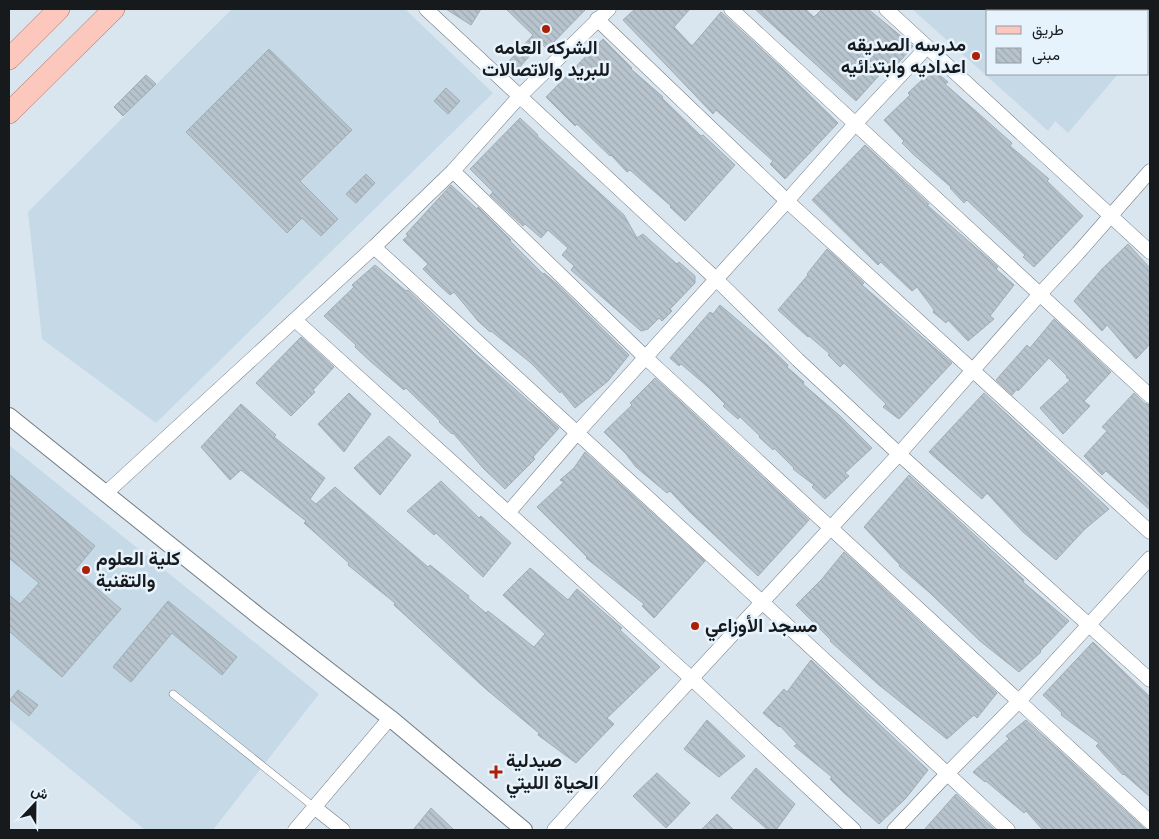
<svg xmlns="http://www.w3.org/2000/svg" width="1159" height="839" font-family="Karla,Vazirmatn,sans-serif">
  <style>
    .built { fill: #c6d9e7 }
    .building { fill: url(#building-back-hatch); stroke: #a1adb5 }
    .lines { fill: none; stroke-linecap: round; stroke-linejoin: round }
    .service-casing { stroke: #707b83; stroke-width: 8 }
    .minor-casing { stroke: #707b83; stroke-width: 15 }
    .tertiary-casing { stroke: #707b83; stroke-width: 18 }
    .primary-casing { stroke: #aa746a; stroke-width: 22 }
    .service { stroke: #fff; stroke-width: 7 }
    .minor { stroke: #fff; stroke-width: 14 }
    .tertiary { stroke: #fff; stroke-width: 16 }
    .primary { stroke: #fcc8be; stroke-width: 21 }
    .poi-dot { fill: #ad1f05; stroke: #e7f3fc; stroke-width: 2 }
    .labels { text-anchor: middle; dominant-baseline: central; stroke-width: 5; stroke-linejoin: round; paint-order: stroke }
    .poi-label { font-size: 19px; font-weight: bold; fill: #161a1d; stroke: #e7f3fc; text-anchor: start }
  </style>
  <defs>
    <pattern id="building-back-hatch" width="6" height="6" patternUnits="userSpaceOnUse" patternTransform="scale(1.25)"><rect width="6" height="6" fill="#b8c4cd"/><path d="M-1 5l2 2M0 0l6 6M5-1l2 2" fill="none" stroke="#9da8b0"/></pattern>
  </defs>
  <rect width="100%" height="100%" fill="#dae6ef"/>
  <g class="built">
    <path d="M232,9H405L493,93L156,423L42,339L28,212Z"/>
    <path d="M912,9H1150V36L1148,39V11H988V74H1118L1068,133L1055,121L1048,131Z"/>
    <path d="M9,445L319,694L213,830H145L9,719Z"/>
  </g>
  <g class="building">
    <path d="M446,9H481L471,25Z"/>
    <path d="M506,9H586L547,49L541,43L518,69L509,61L533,35Z"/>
    <path d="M635,9H690L674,27L692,46L721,12L783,69L838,123L785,179L770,164L773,161L716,110L713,114L623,20Z"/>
    <path d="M755,9H805L814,17L822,9H868L913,46L889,74L884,70L856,101Z"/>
    <path d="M603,39L632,68L631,69L663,97L662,98L701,136L703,135L735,165L685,221L670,207L671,206L630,170L627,172L611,155L610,156L577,124L575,126L546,97Z"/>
    <path d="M269,49L352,130L300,181L338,219L321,236L302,218L287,233L186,132Z"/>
    <path d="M930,67L948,82L945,84L1012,143L1010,146L1049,179L1047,181L1083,216L1034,267L1023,257L1025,255L967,200L964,203L950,188L951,187L913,154L902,143L904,141L884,120L910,95L908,93L922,80L920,79Z"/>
    <path d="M146,75L156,84L123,116L114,107Z"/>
    <path d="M446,88L460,101L448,114L434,101Z"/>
    <path d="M520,118L538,135L537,136L624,215L637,238L643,234L677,264L679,262L695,276V283L670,309L672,311L662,321L659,318L648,329L641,331L571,270L574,266L562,255L568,248L548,230L541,238L525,224L523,226L490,195L493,192L470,169Z"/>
    <path d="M865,145L929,204L927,205L998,267L996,269L1014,285L990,316L994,319L968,341L948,320L946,323L933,312L934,310L917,287L912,291L881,262L878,265L812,200Z"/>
    <path d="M366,174L375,183L356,203L346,194Z"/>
    <path d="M451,185L477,209L478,207L511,240L510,241L543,274L544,273L558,285L629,355L608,381L575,408L561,391L560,393L531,363L491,331L490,332L478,321L454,292L450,295L440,286L423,269L428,264L403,240L408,236L406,234Z"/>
    <path d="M1128,244L1150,268V344L1136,359L1107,325L1102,331L1074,301L1102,269Z"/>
    <path d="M827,249L864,283L862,285L952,363L899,419L883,407L886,404L844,363L840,367L828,355L830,354L809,336L808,337L778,310L808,275L807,274Z"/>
    <path d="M375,265L406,291L408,290L474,353L559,428L533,457L535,459L505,489L483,468L453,433L452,434L439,422L440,421L406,388L404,390L370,361L355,347L356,345L324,316L354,287L352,285Z"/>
    <path d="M720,305L767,345L788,365L787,367L804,382L803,384L840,416L872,448L845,473L849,476L825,499L812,487L814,485L793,469L794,468L774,448L773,450L759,437L760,436L740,417L738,419L723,406L725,404L707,386L681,364L679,366L670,358L710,312L713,314Z"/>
    <path d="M1054,319L1111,372L1084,401L1090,406L1063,434L1040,408L1070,380L1066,377L1067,376L1049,358L1018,391L1017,389L1012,395L996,380L1027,345L1030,348Z"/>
    <path d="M301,337L334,367L313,390L315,392L291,416L256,383Z"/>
    <path d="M655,378L809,520L758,576L690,512L670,491L667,493L636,467L626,454L604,432L632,405L630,403Z"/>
    <path d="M349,393L371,414L344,452L318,424Z"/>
    <path d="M984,393L1109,509L1085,529L1056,560L1023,532L987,493L982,499L929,452Z"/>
    <path d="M1134,393L1144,403L1150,405V510L1106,471L1102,475L1084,456L1107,431L1102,427Z"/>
    <path d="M241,404L276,435L274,437L325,478L310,499L316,504L335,487L428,567L430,565L469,596L468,598L486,613L488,611L534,647L545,634L503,595L530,568L568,600L577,589L622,628L620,630L660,667L607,718L614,724L576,763L538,735L539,733L487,690L394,605L395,603L348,565L349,563L304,523L306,521L241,470L230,480L201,447Z"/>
    <path d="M389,436L411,455L380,495L354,468Z"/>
    <path d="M585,452L705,561L654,618L642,606L644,604L586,558L587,557L537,507L564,482L560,480L574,468Z"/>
    <path d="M9,474L95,546L75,570L121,609L62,677L9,631V595L20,604L39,583L9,558Z"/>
    <path d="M909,475L1024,580L1023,582L1069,621L1040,651L1041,652L1019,672L980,641L930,593L899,566L900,565L864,527Z"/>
    <path d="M441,481L479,518L481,516L511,543L483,577L436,533L434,535L407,511Z"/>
    <path d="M844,552L997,693L977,718L974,715L947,739L879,685L830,641L831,640L796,605L822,579Z"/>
    <path d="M168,601L237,657L222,675L172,633L131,682L113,667Z"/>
    <path d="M1093,642L1150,697V797L1124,774L1123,775L1096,746L1099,743L1061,715L1062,713L1043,695Z"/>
    <path d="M811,660L928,770L906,798L879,824L843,792L830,779L832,777L794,746L797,744L780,726L779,727L763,713L784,689L787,692Z"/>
    <path d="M18,690L38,705L29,716L10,700Z"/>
    <path d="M707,720L745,756L719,777L684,749Z"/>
    <path d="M1026,720L1144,828L1147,830H1043L1026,811L1024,813L986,781L985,782L973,772L1009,739L1006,736Z"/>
    <path d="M756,768L795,804L776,830H768L731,798Z"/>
    <path d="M657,773L690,803L666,828L633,796Z"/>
    <path d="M956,794L995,830H924Z"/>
    <path d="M431,808L454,830H413Z"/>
    <path d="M717,814L734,830H701Z"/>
  </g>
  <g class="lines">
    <g class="service-casing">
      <path id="service" d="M173,694L314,807"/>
    </g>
    <g class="minor-casing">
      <g id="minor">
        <path d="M426,9L716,279L798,360L899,454L1150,680"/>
        <path d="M731,9L1150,396"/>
        <path d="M886,9L1150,252"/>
        <path d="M597,19L787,201L1150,532"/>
        <path d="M453,171L645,357L1150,822"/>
        <path d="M374,247L763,603L1008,830"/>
        <path d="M295,320L691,678L854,830"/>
        <path d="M105,494L374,247L453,171L519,97L609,9"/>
        <path d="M508,513L577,433L787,201L856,123L927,47"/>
        <path d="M314,807L343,830"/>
        <path d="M295,830L390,718"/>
        <path d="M554,830L620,756L899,454L1040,294L1078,253L1150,171"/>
        <path d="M894,830L947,774L1019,701L1150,558"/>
      </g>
    </g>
    <g class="tertiary-casing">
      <path id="tertiary" d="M9,416L261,618L390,718L524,830"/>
    </g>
    <g class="primary-casing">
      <g id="primary">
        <path d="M9,59L59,9"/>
        <path d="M9,113L114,9"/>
      </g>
    </g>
    <use href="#service" class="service"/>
    <use href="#minor" class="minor"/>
    <use href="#tertiary" class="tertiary"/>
    <use href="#primary" class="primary"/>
  </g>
  <g class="poi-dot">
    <circle cx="546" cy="29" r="5"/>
    <circle cx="976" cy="56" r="5"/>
    <circle cx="86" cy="570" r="5"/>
    <circle cx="695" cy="626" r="5"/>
    <path d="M493.5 764.5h5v5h5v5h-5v5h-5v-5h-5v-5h5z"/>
  </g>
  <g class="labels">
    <g class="poi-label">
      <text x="966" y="45" text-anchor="end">مدرسه الصديقه<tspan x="966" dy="22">اعداديه وابتدائيه</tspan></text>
      <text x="546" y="48" text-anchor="middle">الشركه العامه<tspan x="546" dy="22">للبريد والاتصالات</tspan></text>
      <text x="96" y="559">كلية العلوم<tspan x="96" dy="22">والتقنية</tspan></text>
      <text x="705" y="626">مسجد الأوزاعي</text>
      <text x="506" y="761">صيدلية<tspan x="506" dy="22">الحياة الليتي</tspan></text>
    </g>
  </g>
  <rect width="1159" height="839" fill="none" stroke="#161a1d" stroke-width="20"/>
  <rect x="986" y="10" width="162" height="65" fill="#e7f3fc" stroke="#939ca3"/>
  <rect x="996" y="26" width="25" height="8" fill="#fcc8be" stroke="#939ca3"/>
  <text x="1032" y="35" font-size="15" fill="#161a1d">طريق</text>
  <rect x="996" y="48" width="25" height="15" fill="url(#building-back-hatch)" stroke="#939ca3"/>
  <text x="1032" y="60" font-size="15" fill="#161a1d">مبنى</text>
  <g transform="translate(35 804) rotate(22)" stroke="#e7f3fc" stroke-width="4" paint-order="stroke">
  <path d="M0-4L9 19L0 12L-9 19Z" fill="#161a1d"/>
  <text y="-8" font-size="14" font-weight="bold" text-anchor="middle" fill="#161a1d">ش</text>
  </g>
</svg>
